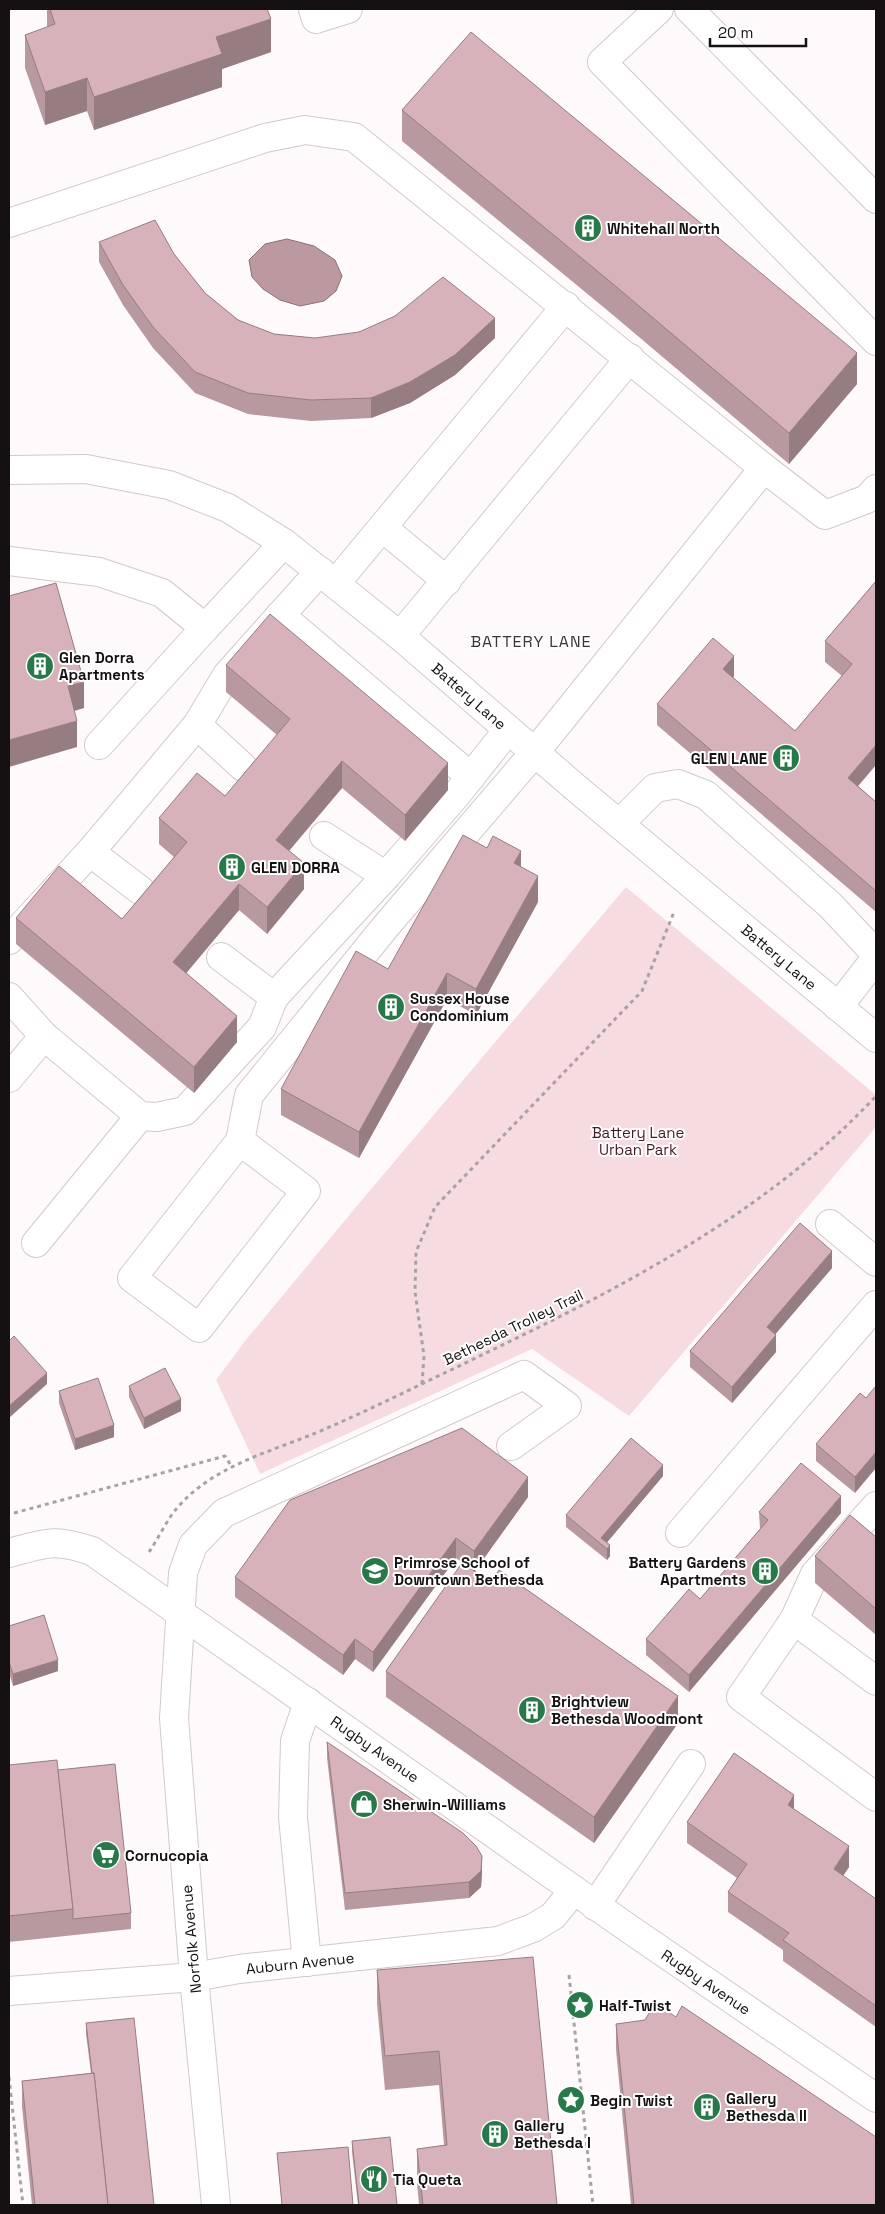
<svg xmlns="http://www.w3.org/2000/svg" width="885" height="2214" font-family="'Space Grotesk',sans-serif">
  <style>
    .green { fill: #f6dce1 }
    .water { fill: #bc98a0; stroke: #8a7075 }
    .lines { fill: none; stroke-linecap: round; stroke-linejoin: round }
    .minor-casing { stroke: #d3c9cb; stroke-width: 30 }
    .path { stroke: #a7a3a4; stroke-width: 3; stroke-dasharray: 4 4; stroke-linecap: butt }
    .minor { stroke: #fff; stroke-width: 28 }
    .wall { fill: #b999a0 }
    .shaded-wall { fill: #967d82 }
    .building { fill: #d7b2ba; stroke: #967d82 }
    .labels { text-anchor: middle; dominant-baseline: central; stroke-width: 4; stroke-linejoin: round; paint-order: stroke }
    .poi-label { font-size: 15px; font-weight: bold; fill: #151112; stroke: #fff; text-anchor: start }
    .street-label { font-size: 15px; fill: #151112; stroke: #fff }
    .park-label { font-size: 15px; fill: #471826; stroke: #fff }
    .neighbourhood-label { font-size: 16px; letter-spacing: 1px; fill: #3c3436; stroke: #fff }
  </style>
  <rect width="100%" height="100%" fill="#fefafb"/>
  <path class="green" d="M626,887L876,1095V1127L629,1416L532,1349L260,1474L216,1380L245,1341L356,1207Z"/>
  <path class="water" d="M287,239L314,246L335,260L342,276L336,291L324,301L300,306L280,300L263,289L252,277L249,260L265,244Z"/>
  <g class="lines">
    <g class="minor-casing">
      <g id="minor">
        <path d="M313,9L316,19L348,9"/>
        <path d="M659,9L602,62L876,341"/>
        <path d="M689,9L876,199"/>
        <path d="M9,223L265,138L305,130L354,137L764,468"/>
        <path d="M9,470L86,469L169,485L228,508L284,543L400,636L576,788L876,1038"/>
        <path d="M383,528L447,581"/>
        <path d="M9,561L99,572L162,593L205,628L284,543"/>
        <path d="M335,584L566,306"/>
        <path d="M280,615L471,777"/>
        <path d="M400,636L630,358"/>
        <path d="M197,725L243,767"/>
        <path d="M99,745L205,628"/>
        <path d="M619,824L655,788L678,784L706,795L830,905L876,954"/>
        <path d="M324,836L386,876"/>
        <path d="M140,890L90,852L197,725L227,675L320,571"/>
        <path d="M9,940L90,852"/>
        <path d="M221,957L274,997L386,876L457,794L508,730"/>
        <path d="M9,997L44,1036L140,1116L157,1117L185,1111L262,1027L274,997"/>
        <path d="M838,1007L876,958"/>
        <path d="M9,1078L44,1036"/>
        <path d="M240,1141L306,1191L199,1328L132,1278L240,1141L249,1095L386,926L535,752L764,468L825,515L867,499L876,489"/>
        <path d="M830,1224L876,1262"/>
        <path d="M36,1243L140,1116"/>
        <path d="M680,1533L876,1305"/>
        <path d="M9,1553C46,1543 54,1538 92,1551L628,1928L876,2098"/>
        <path d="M794,1620L815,1574L876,1506"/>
        <path d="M876,1681L794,1620L741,1697L876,1797"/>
        <path d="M595,1906L691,1764"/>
        <path d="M307,1962L293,1817L295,1741L308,1702"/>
        <path d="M9,1991L194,1977L239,1969L498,1941L533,1928L553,1916L574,1890"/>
        <path d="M216,2205L194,1977L174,1718L183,1573L193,1545L224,1513L524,1375L567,1406L511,1446"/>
      </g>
    </g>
    <g class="path">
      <path d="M422,1384L424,1356L415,1292L416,1252L435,1207L642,991L674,912"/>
      <path d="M14,1513L225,1456L232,1467"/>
      <path d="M149,1552C158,1539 168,1518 177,1508C213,1466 270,1452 318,1432C365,1412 411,1389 457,1367C607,1295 761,1219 876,1096"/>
      <path d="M569,1975L593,2205"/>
      <path d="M9,2077L23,2205"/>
    </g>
    <use href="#minor" class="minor"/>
  </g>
  <g class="wall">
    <path d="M47,9H267L271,52L222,69V87L94,130L87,111L45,125L25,68V35L47,27Z"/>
    <path d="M402,110L857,384L789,464L613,315L402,141Z"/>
    <path d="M99,242L174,254L205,293L238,320L274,334L315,338H495L455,375L410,403L371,418L311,421L248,414L195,393L153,348L123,305L99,262Z"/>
    <path d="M876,581L858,786L876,802V912L657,725V704L734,676L733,678L795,731L842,676L825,662V641Z"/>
    <path d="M226,665L448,790L405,841L342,788L289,851L304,889L267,934L239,910L186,973L237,1042L194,1093L16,944V918L122,919L174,857L159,844V818L225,796L277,735L226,692Z"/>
    <path d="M521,867L538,902L476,1015L447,999L359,1158L281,1115V1089L388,969Z"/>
    <path d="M832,1268L775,1334L776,1352L732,1403L690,1367V1351Z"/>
    <path d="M129,1386L181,1411L144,1429L129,1397Z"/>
    <path d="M59,1391L114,1437L75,1450L59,1403Z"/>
    <path d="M860,1393L855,1493L816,1461V1444Z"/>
    <path d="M663,1476L607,1542L610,1556L607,1560L566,1527V1515Z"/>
    <path d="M528,1497L475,1571L678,1723L594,1843L386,1697V1671L466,1565L456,1558L373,1672L355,1659L343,1675L235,1597V1577Z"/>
    <path d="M759,1512L841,1513L689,1692L646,1655V1639L700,1599L760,1529Z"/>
    <path d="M876,1537V1635L815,1583V1556Z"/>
    <path d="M9,1626L58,1671L13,1686L9,1673Z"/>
    <path d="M327,1742L482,1873L481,1887L469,1898L345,1910L327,1758Z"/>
    <path d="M9,1765L58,1770L131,1913V1929L9,1942Z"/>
    <path d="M794,1809L849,1867L843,1876L876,1899V2027L783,1961V1950L728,1912V1892L737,1878L687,1843V1822Z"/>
    <path d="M377,1970L557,2205H419L417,2183V2149L444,2145L439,2085L385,2090L377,2004Z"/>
    <path d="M676,2017L876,2205H631L616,2050V2024Z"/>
    <path d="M86,2023L154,2205H32L22,2107V2081L91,2073L86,2034Z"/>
    <path d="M352,2141L397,2205H358L352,2152Z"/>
    <path d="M277,2153L353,2205H282Z"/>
  </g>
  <g class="shaded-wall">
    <path d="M271,19V52L222,69V87L94,130V97L216,37Z"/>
    <path d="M87,78V111L45,125V92Z"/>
    <path d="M495,318V338L455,375L410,403L371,418V398Z"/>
    <path d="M857,353V384L789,464V433Z"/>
    <path d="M734,656V676L723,690V669Z"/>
    <path d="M84,682V708L68,713V686Z"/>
    <path d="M77,721V747L9,767V740Z"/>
    <path d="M876,745V765L848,798V778Z"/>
    <path d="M342,761V788L276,866V840Z"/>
    <path d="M448,763V790L405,841V815Z"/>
    <path d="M521,851V878L514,863Z"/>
    <path d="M304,863V889L267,934V907Z"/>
    <path d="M538,876V902L476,1015V989Z"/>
    <path d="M239,884V910L173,989V962Z"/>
    <path d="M447,973V999L359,1158V1132Z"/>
    <path d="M237,1016V1042L194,1093V1067Z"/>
    <path d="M832,1251V1268L767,1344V1327Z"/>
    <path d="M776,1335V1352L732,1403V1387Z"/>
    <path d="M47,1373V1384L9,1418V1406Z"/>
    <path d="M181,1399V1411L144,1429V1418Z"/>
    <path d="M114,1425V1437L75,1450V1439Z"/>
    <path d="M876,1452V1468L855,1493V1477Z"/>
    <path d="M663,1465V1476L604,1546L601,1538Z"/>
    <path d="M528,1477V1497L474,1572V1551Z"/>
    <path d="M841,1496V1513L689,1692V1675Z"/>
    <path d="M456,1538V1558L373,1672V1652Z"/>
    <path d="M610,1545V1556L607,1560V1549Z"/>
    <path d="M355,1639V1659L343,1675V1655Z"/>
    <path d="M58,1660V1671L13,1686V1674Z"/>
    <path d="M678,1696V1723L594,1843V1817Z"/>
    <path d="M794,1795V1816L788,1805Z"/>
    <path d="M849,1846V1867L834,1889V1869Z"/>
    <path d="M482,1856V1873L481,1887L469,1898V1882Z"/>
  </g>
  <g class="building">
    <path d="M50,9H267L271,19L216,37L222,54L94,97L87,78L45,92L25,35L55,24Z"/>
    <path d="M471,32L857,353L789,433L613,284L402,110Z"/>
    <path d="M155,220L174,254L205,293L238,320L274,334L315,338L359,332L395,316L443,277L495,318L455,355L410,382L371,398L311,400L248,393L195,372L153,327L123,285L99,242Z"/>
    <path d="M876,581V745L848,778L876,802V891L657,704L713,638L734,656L723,669L795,731L852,664L825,641Z"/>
    <path d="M56,583L84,682L68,686L77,721L9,740V596Z"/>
    <path d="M270,614L448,763L405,815L342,761L276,840L304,863L267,907L239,884L173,962L237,1016L194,1067L16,918L59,866L122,919L187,842L159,818L197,773L225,796L290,719L226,665Z"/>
    <path d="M463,835L487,848L493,836L521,851L514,863L538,876L476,989L447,973L359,1132L281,1089L356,951L388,969Z"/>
    <path d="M800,1223L832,1251L767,1327L776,1335L732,1387L690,1351Z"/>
    <path d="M14,1336L47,1373L9,1406V1341Z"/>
    <path d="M165,1368L181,1399L144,1418L129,1386Z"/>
    <path d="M98,1378L114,1425L75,1439L59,1391Z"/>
    <path d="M876,1386V1452L855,1477L816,1444L860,1393L866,1398Z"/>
    <path d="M462,1428L528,1477L474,1551L456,1538L373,1652L355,1639L343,1655L235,1577L290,1500Z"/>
    <path d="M631,1438L663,1465L601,1538L610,1545L607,1549L566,1515Z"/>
    <path d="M801,1463L841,1496L689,1675L646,1639L689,1589L700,1599L768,1520L759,1512Z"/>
    <path d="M850,1515L876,1537V1609L815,1556Z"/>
    <path d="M462,1563L491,1582L499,1570L678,1696L594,1817L386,1671Z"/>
    <path d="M44,1615L58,1660L13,1674L9,1662V1626Z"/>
    <path d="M327,1742L463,1833L476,1846L482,1856L481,1871L469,1882L345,1893Z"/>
    <path d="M734,1753L794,1795L788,1805L849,1846L834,1869L876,1899V2006L783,1940L789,1933L728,1892L747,1864L687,1822Z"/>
    <path d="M57,1760L73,1909L9,1916V1765Z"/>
    <path d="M115,1764L131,1913L73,1919V1909L58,1770Z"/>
    <path d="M533,1957L557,2205H423L417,2149L447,2145L439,2051L385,2056L377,1970Z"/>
    <path d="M655,2003L676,2017L682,2006L876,2137V2205H634L616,2024L645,2020Z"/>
    <path d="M134,2018L154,2205H108L94,2073H92L86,2023Z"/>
    <path d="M94,2073L108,2205H35L22,2081Z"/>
    <path d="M390,2137L397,2205H359L352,2141Z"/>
    <path d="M348,2147L353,2205H282L277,2153Z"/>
  </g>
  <defs>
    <g id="building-disc" transform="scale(1.4375)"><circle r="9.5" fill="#28794a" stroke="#fff"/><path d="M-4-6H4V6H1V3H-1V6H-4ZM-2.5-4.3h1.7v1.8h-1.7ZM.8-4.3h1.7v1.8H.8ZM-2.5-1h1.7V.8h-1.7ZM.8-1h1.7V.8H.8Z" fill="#fff"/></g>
    <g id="school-disc" transform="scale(1.4375)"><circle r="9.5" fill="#28794a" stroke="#fff"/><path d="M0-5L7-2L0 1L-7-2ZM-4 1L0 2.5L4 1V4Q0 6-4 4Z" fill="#fff"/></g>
    <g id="shop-disc" transform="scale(1.4375)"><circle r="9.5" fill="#28794a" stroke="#fff"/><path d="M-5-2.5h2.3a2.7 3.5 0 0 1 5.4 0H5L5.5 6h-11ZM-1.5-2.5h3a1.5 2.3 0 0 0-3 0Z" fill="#fff"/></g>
    <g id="supermarket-disc" transform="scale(1.4375)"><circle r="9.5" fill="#28794a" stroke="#fff"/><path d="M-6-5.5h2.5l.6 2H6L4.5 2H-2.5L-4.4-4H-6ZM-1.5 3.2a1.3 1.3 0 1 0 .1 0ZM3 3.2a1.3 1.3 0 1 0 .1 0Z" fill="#fff"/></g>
    <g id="sight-disc" transform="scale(1.4375)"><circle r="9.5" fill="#28794a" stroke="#fff"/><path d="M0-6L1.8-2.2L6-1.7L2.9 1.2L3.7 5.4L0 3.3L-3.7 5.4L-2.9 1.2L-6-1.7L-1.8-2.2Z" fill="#fff"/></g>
    <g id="restaurant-disc" transform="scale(1.4375)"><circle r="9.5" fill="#28794a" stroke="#fff"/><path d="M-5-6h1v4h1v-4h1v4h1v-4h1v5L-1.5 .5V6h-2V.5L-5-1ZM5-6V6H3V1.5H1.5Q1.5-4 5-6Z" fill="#fff"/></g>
  </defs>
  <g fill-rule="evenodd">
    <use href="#building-disc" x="588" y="228"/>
    <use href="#building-disc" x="40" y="666"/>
    <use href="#building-disc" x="786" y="758"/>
    <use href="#building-disc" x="232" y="867"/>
    <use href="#building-disc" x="391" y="1007"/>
    <use href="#school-disc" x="375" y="1571"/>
    <use href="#building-disc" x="765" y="1571"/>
    <use href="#building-disc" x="532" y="1710"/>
    <use href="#shop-disc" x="364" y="1804"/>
    <use href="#supermarket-disc" x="106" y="1855"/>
    <use href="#sight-disc" x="580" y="2005"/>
    <use href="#sight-disc" x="571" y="2100"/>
    <use href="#building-disc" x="707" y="2107"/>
    <use href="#building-disc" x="495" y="2134"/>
    <use href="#restaurant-disc" x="374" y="2179"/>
  </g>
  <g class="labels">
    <g class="poi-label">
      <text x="607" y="228">Whitehall North</text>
      <text x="59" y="657">Glen Dorra<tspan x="59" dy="17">Apartments</tspan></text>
      <text x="767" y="758" text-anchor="end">GLEN LANE</text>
      <text x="251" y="867">GLEN DORRA</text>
      <text x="410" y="998">Sussex House<tspan x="410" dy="17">Condominium</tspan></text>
      <text x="394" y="1562">Primrose School of<tspan x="394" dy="17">Downtown Bethesda</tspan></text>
      <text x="746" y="1562" text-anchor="end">Battery Gardens<tspan x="746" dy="17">Apartments</tspan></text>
      <text x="551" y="1701">Brightview<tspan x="551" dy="17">Bethesda Woodmont</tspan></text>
      <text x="383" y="1804">Sherwin-Williams</text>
      <text x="125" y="1855">Cornucopia</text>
      <text x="599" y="2005">Half-Twist</text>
      <text x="726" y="2098">Gallery<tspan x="726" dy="17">Bethesda II</tspan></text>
      <text x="590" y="2100">Begin Twist</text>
      <text x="514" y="2125">Gallery<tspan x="514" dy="17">Bethesda I</tspan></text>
      <text x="393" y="2179">Tia Queta</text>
    </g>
    <g class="street-label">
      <text transform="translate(469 696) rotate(41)">Battery Lane</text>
      <text transform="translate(779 957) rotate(40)">Battery Lane</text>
      <text transform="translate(513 1327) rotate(-26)">Bethesda Trolley Trail</text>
      <text transform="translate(375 1749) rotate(35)">Rugby Avenue</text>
      <text transform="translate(191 1939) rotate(-95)">Norfolk Avenue</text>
      <text transform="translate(300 1963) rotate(-6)">Auburn Avenue</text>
      <text transform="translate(706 1982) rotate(34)">Rugby Avenue</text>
    </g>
    <g class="park-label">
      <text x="638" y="1132">Battery Lane<tspan x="638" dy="17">Urban Park</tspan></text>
    </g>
    <g class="neighbourhood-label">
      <text x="531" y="641">BATTERY LANE</text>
    </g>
  </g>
  <rect width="885" height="2214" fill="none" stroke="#151112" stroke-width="20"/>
  <path d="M710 38v8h96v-8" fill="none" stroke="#151112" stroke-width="2.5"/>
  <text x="718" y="38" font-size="15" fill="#151112" stroke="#ffffff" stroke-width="4" paint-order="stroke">20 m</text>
</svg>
